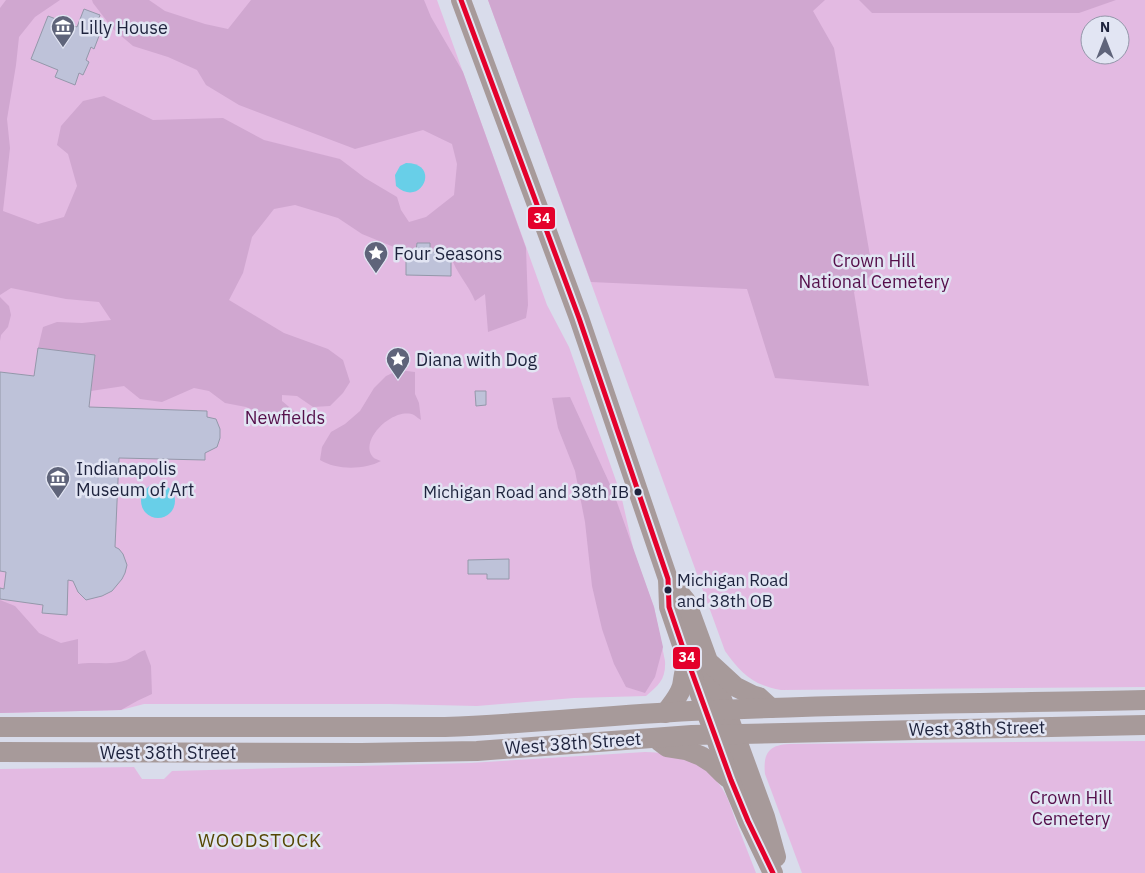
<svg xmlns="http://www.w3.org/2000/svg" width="1145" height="873" font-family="'IBM Plex Sans',sans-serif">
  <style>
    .green { fill: #e3bae2; fill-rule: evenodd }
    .forest { fill: #d0a7d0 }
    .water { fill: #68cfe8 }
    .building { fill: #bec2d9; stroke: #9498aa }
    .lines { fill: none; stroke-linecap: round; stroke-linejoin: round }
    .primary { stroke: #a79a9a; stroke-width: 20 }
    .bus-1-casing { stroke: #e2e5f3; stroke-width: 9 }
    .bus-1 { stroke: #e4002b; stroke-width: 5 }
    .bus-dot { fill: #1e233d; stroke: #e2e5f3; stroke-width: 2 }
    .labels { text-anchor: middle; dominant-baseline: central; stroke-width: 5; stroke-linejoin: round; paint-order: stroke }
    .bus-label { font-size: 17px; fill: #1e233d; stroke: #e2e5f3; text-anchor: end }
    .poi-label { font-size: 18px; fill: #1e233d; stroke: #e2e5f3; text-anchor: start }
    .park-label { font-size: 18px; fill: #550f4b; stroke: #e2e5f3 }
    .street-label { font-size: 18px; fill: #1e233d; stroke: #e2e5f3 }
    .neighbourhood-label { font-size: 19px; letter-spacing: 1px; fill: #554603; stroke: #e2e5f3 }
    .line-badge { stroke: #e2e5f3; stroke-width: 2 }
    .badge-label { font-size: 14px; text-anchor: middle; font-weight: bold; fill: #fff }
  </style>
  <rect width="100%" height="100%" fill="#d9dceb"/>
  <g class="green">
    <path d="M0,0H437L547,305L569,347L621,495L634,552L654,607L665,661C666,679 659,685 646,696L574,698L477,706L389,704H144L121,710L0,713Z"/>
    <path d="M488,0H1145V687L781,690C752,685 741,673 725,651ZM1090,25H1120V55H1090Z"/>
    <path d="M1145,741V873H802L765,774C763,754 768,745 789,744Z"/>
    <path d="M645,752C672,752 702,760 719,784C727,794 731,807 735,819C742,837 749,855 756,873H0V769L134,767L142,779H164L172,771L470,763Z"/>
  </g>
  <g class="forest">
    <path d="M6,0H60L35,17L19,37L16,65L7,119L10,148L3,211L38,224L64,217L77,186L68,154L57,145L61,126L83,101L104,96L153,120L223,118L264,140L340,159L365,178L397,197L401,210L409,222L426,217L454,195L457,164L452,144L423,130L355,149L289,124L239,105L206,85L197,70L168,57L133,46L113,29L93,3L92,0H149L165,11L205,24L228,29L251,0H424L431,17L463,72L526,248L528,305L526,318L488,332L485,294L475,301C469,285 455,272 451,256H436V252H430V243H417L416,251L406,252L362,234L338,218L295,205L274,209L252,237L243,273L229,300L284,333L328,349L343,360L350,382L343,393L330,406L313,407L297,396L282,395V401L307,422L292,426L246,407L225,403L209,391L194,388L162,402L140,399L124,386L91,391L95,355L38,348L43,327L57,322L82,323L111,320L99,302L66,299L11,288L0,295V8Z"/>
    <path d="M488,0H825L813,11L834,48L873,273L854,292L869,386L775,378L747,289L591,282Z"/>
    <path d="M859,0H1116L1079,13H872Z"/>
    <path d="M0,297L9,306L11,315L8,327L1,335L0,341Z"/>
    <path d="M399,370L415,372V394L419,403L421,420C419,419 417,417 414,415C393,406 357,442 374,458C374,458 380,461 381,461C364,470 336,470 320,460L322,447L331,432L345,424L360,411L374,388L386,376Z"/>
    <path d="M570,397L613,491L654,607L663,647L655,677L645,693L626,687L614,664L602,629L592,586L585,522L575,471L558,428L552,398Z"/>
    <path d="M0,600L15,606L39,633L61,643L78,639V664C94,661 111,666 127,660C133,657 138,652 145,650L151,666L152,694L137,701L121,710L0,713Z"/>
  </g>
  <g class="water">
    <path d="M406,163C442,163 421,209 396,186L395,175L400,166Z"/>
    <circle cx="158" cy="501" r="17"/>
  </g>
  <g class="building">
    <path d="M84,9L100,15L94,33L99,36L94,49L91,47L86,60L89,62L83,75L79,73L75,85L55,77L58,70L31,59L48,16L77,27Z"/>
    <path d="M417,243H430V252H436V256H451V276L406,275V252L416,251Z"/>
    <path d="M38,348L95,355L89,407L207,411V417L216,419L220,429V438L217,447L205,453V460L119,458L115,547L119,549L123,554L127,565L125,573L122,579L112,591L102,596L86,600L78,592L73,581L68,580L67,615L42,613L43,605L0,599V588L4,589L6,572L0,571V372L34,376Z"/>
    <path d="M475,391H486V405L476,406Z"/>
    <path d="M509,559V579H487V574H468V560Z"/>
  </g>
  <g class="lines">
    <g class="primary">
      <path d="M461,0L579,318L668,579L669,607L682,645L731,780L748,821L773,873"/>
      <path d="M668,579L686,601L765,817L776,857"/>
      <path d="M711,664L736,687L752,695L759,697L771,708"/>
      <path d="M665,713C672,704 679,697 682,686C684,676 683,672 688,663"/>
      <path d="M0,727H445C527,724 609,715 691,711C842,704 994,703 1145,700"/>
      <path d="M659,741L667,747L686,750L701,756L712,763L722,773L728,778"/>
      <path d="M0,752L361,753L477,751L692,735L1145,725"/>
    </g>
    <g class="bus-1-casing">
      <path id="bus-1" d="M461,0L579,318L668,579L669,607L682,645L731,780L748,821L773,873"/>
    </g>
    <use href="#bus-1" class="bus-1"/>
  </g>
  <defs>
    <g id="museum-pin" transform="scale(1.25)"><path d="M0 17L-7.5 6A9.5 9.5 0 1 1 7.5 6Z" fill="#5f647a" stroke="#e2e5f3"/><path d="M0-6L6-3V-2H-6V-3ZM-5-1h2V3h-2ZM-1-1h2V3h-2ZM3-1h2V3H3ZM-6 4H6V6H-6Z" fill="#fff"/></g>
    <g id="sight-pin" transform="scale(1.25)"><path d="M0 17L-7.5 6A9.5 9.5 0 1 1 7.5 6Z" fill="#5f647a" stroke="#e2e5f3"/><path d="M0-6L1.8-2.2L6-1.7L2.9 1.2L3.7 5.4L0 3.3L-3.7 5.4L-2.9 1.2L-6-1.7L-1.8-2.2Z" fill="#fff"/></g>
  </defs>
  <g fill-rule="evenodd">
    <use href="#museum-pin" x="63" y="27"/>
    <use href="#sight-pin" x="376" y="253"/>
    <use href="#sight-pin" x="398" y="359"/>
    <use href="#museum-pin" x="58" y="478"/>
  </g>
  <g class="bus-dot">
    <circle cx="638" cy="492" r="4.5"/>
    <circle cx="668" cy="590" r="4.5"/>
  </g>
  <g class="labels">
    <g class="bus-label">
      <text x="629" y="492">Michigan Road and 38th IB</text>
      <text x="677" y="580" text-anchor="start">Michigan Road<tspan x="677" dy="21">and 38th OB</tspan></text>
    </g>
    <g class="poi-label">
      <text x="80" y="27">Lilly House</text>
      <text x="394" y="253">Four Seasons</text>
      <text x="416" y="359">Diana with Dog</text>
      <text x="76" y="468">Indianapolis<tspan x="76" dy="21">Museum of Art</tspan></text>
    </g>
    <g class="park-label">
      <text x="874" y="260">Crown Hill<tspan x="874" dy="21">National Cemetery</tspan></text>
      <text x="285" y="417">Newfields</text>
      <text x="1071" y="797">Crown Hill<tspan x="1071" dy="21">Cemetery</tspan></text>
    </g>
    <g class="street-label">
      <text transform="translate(977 728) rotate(-1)">West 38th Street</text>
      <text transform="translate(573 743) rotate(-4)">West 38th Street</text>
      <text x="168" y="752">West 38th Street</text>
    </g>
    <g class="neighbourhood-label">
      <text x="260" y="840">WOODSTOCK</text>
    </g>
  </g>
  <g class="line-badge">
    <rect x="527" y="206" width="29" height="24" rx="5" fill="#e4002b"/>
    <rect x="672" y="646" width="29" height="24" rx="5" fill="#e4002b"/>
  </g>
  <g class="badge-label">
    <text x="542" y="223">34</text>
    <text x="687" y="662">34</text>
  </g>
  <g transform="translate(1105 40)"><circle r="24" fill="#e2e5f3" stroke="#9497aa"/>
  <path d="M0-4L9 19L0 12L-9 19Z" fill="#5f647a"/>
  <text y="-8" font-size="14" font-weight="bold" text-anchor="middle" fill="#1e233d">N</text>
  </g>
</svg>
